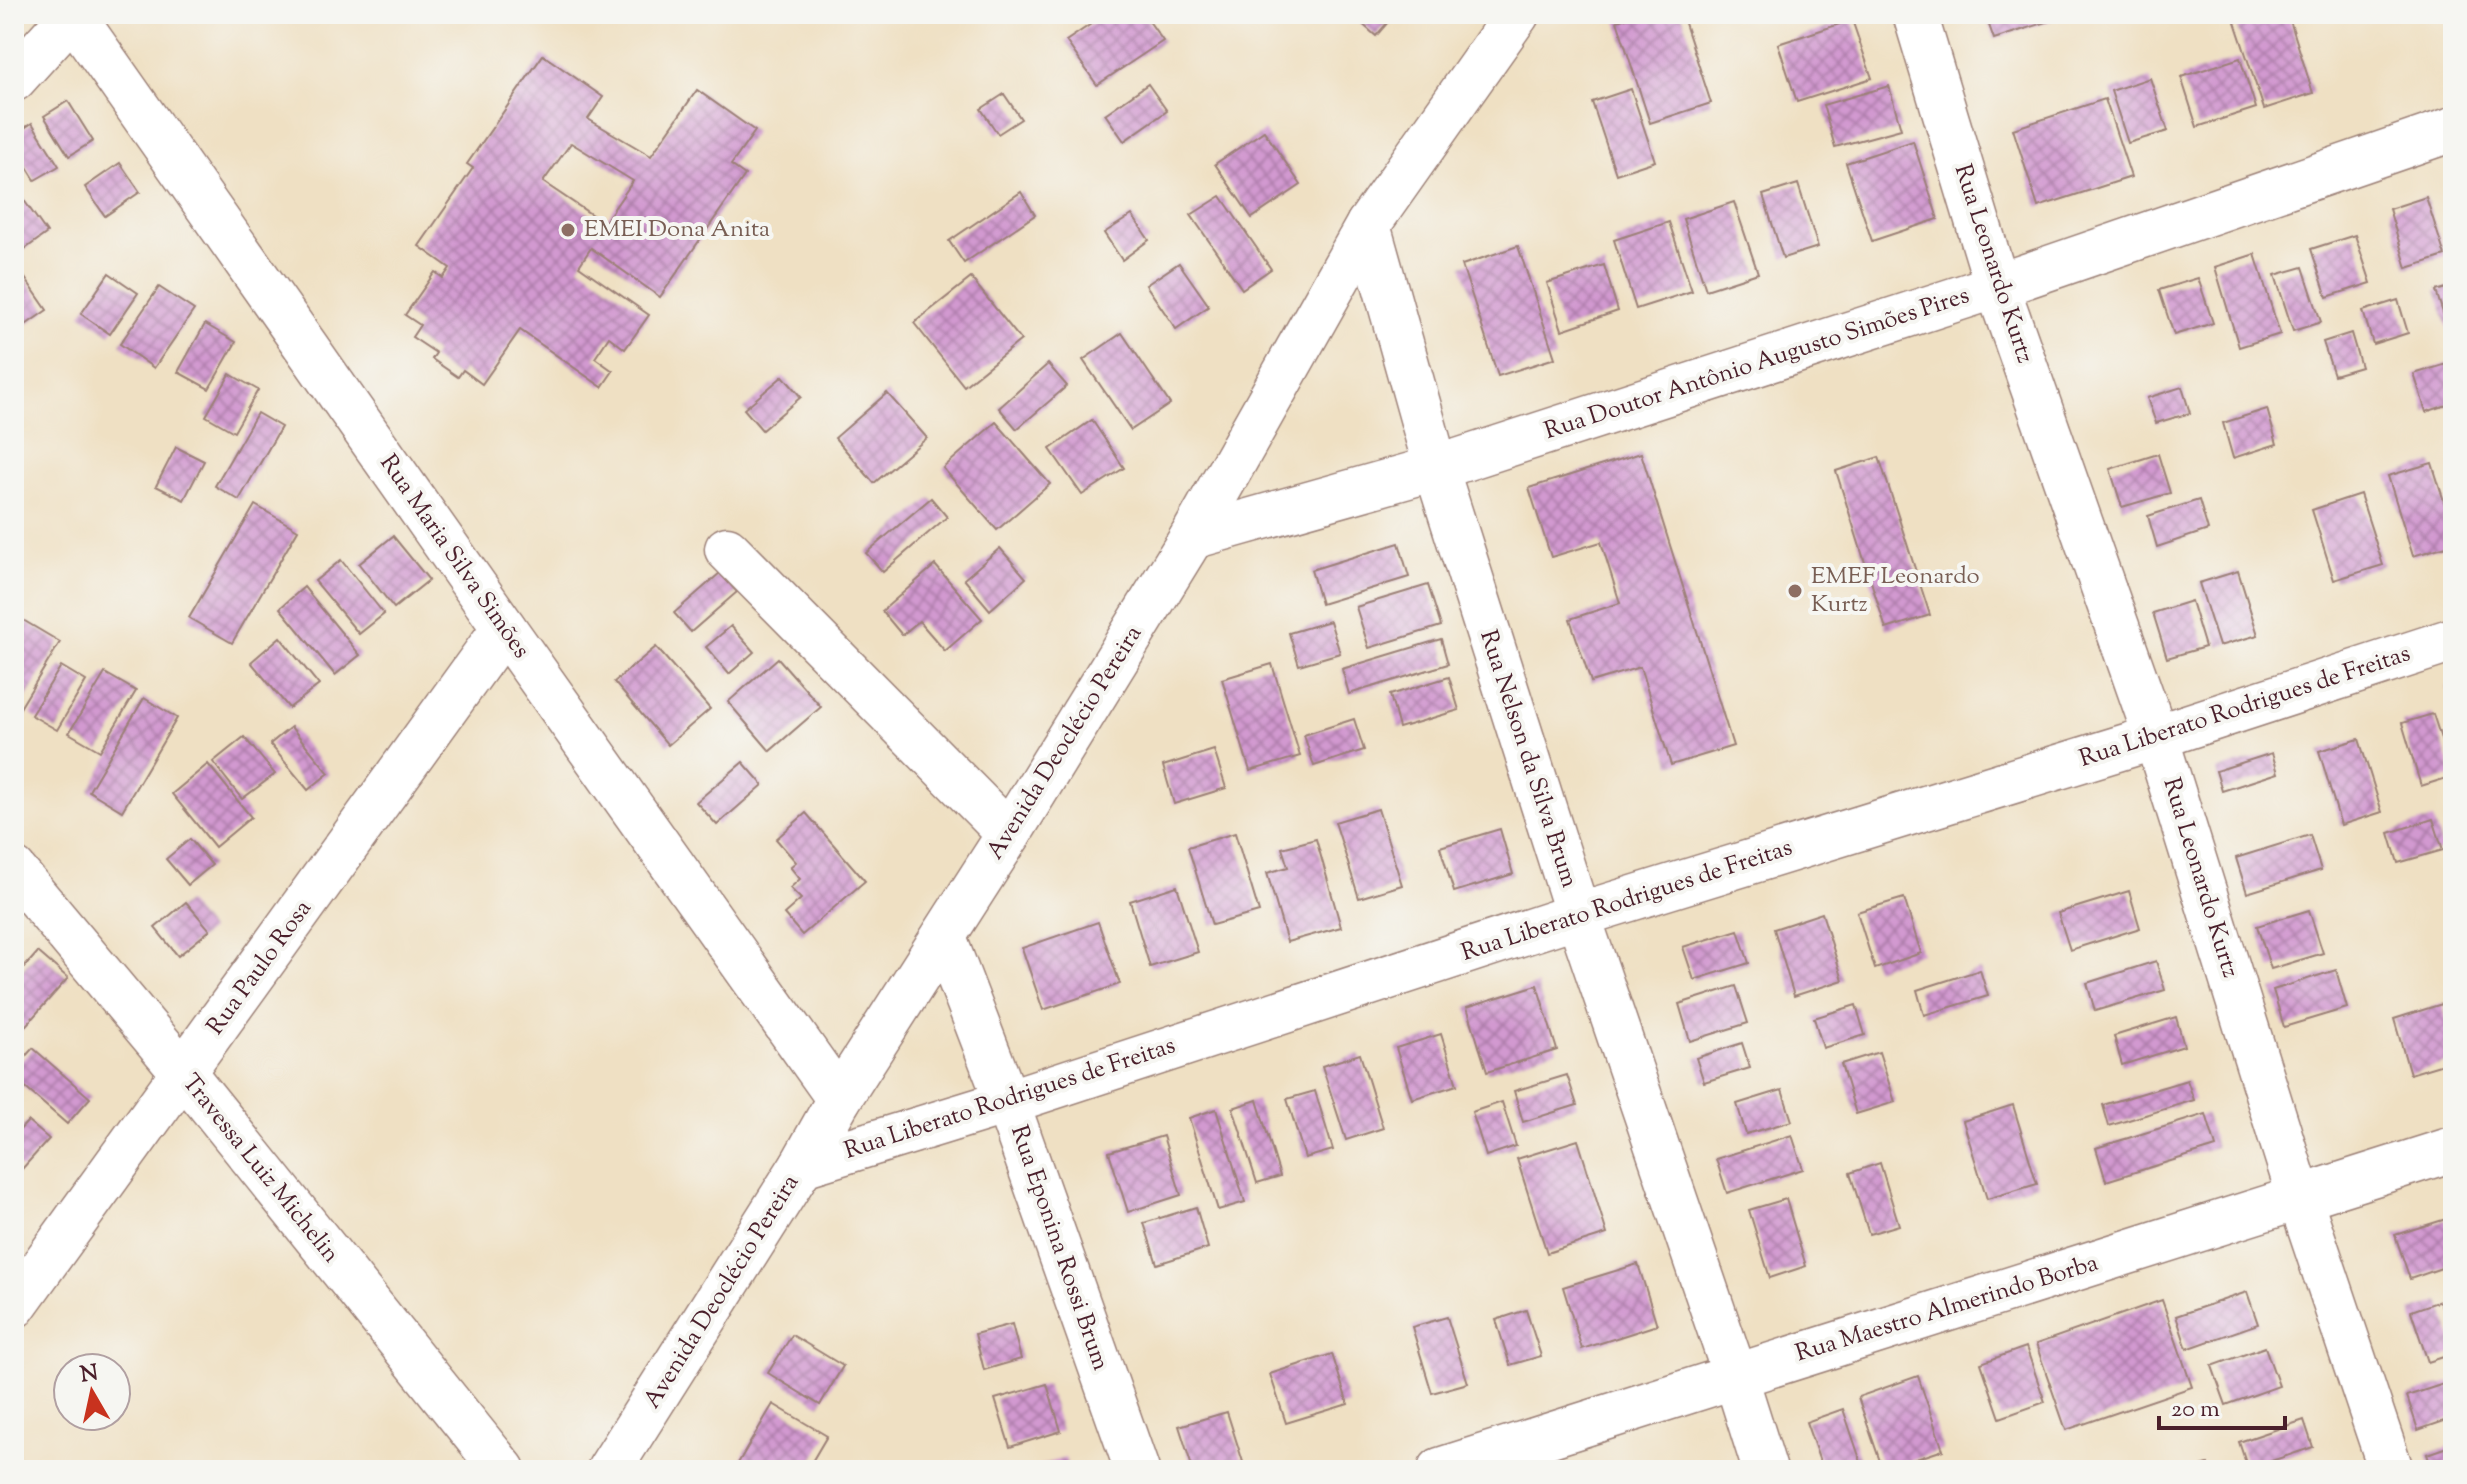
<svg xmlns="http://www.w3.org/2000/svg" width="2467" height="1484" font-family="'Sorts Mill Goudy',serif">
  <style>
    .building { fill: url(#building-cross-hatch); fill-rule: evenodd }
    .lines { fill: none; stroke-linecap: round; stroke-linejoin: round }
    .minor-casing { stroke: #9c8077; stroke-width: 47 }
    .minor { stroke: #fff; stroke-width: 44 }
    .education-dot { fill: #8d6e63; stroke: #f6f6f2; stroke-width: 3 }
    .labels { text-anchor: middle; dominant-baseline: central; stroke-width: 8; stroke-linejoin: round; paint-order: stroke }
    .education-label { font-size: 24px; fill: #785e54; stroke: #f6f6f2; text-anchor: start }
    .street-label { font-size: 24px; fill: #4a1f2b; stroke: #f6f6f2 }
  </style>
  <defs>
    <pattern id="building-cross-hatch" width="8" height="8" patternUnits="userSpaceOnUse" patternTransform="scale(2)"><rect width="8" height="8" fill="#d299d0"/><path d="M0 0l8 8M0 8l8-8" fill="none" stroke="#ac7ca9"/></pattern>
  </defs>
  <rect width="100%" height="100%" fill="#f6f6f2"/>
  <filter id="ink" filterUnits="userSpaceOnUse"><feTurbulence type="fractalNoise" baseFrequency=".0125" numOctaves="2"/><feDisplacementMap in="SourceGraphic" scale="16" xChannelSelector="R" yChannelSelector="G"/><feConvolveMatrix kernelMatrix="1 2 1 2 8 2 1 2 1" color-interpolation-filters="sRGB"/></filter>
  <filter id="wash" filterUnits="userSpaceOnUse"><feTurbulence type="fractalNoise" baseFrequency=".006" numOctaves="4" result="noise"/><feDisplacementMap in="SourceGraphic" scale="32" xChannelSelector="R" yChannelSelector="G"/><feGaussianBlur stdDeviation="1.8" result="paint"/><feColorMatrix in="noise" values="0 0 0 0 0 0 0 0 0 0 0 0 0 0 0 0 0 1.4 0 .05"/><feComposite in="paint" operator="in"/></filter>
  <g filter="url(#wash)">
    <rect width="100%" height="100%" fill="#efe0c3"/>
    <g id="blocks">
      <g class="building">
        <path d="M1106,14H1144L1163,41L1097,85L1066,41Z"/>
        <path d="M1351,14H1395L1376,36Z"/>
        <path d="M1638,14H1682L1711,103L1650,123L1617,21Z"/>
        <path d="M1985,14H2068V15L1994,39Z"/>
        <path d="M2259,14H2288L2313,93L2264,109L2235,22Z"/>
        <path d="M1852,20L1872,78L1797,102L1778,44Z"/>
        <path d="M543,55L603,97L588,119L651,156L697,90L755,131L731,165L745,175L660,297L591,248L579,266L649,315L625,349L609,337L595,358L613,371L602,387L520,330L482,384L463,370L458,377L432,359L436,353L412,337L420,325L405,315L435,272L443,278L450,268L419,246L473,168L467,164ZM571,143L633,181L604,223L543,182Z"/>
        <path d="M2240,58L2256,108L2197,127L2181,77Z"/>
        <path d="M2150,78L2168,131L2128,143L2111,91Z"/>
        <path d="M1148,84L1167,111L1124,141L1105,114Z"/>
        <path d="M1889,86L1901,129L1835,147L1823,105Z"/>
        <path d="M1631,89L1655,161L1616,174L1592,102Z"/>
        <path d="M1004,94L1021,119L998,134L981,109Z"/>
        <path d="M2105,99L2131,177L2038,207L2013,129Z"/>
        <path d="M68,101L93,141L69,156L44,116Z"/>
        <path d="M32,123L59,166L35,180L14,146V135Z"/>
        <path d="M1264,131L1301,185L1252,218L1215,164Z"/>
        <path d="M1913,141L1938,219L1872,241L1846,163Z"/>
        <path d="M120,163L140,192L105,216L85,187Z"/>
        <path d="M1798,184L1818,247L1783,258L1763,195Z"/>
        <path d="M14,186L47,233L14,257Z"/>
        <path d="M1021,192L1035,215L964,263L949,241Z"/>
        <path d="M1221,196L1271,269L1242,289L1191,215Z"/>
        <path d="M2426,197L2445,256L2407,268L2389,209Z"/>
        <path d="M1734,202L1758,273L1706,290L1683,219Z"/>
        <path d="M1132,215L1149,240L1122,260L1104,233Z"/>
        <path d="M1669,222L1692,291L1636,309L1614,240Z"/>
        <path d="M2355,235L2371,283L2327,297L2311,249Z"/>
        <path d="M1518,246L1555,358L1498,376L1462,265Z"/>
        <path d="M2255,254L2280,334L2239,347L2215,267Z"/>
        <path d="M1179,263L1209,306L1176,329L1146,285Z"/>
        <path d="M1604,265L1618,311L1562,330L1547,283Z"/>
        <path d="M2303,267L2321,322L2293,331L2275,275Z"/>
        <path d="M109,273L138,293L110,334L81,314Z"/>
        <path d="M25,278L47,310L17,331L14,327V286Z"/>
        <path d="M971,278L1021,340L964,386L914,323Z"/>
        <path d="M2198,278L2213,323L2174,335L2159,290Z"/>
        <path d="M2453,286V334L2450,335L2436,291Z"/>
        <path d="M159,287L194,310L154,368L120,344Z"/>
        <path d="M2398,300L2408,333L2373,344L2363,311Z"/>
        <path d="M205,324L236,342L209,389L178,372Z"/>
        <path d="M1122,333L1170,404L1131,430L1083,360Z"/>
        <path d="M2351,333L2361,367L2334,375L2323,342Z"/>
        <path d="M2453,362V403L2426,412L2414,374Z"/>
        <path d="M1048,364L1067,386L1017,429L999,408Z"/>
        <path d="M230,374L258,390L234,432L206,416Z"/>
        <path d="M783,376L801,397L762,430L744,409Z"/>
        <path d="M2182,387L2190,413L2156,423L2147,398Z"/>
        <path d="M887,393L927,438L874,483L835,438Z"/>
        <path d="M2267,409L2277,444L2233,458L2223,423Z"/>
        <path d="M257,413L281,427L239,500L215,486Z"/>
        <path d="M1092,420L1124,468L1082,495L1050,449Z"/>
        <path d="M996,422L1050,484L997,530L943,468Z"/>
        <path d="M176,447L204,461L184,500L156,486Z"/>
        <path d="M1641,453L1733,746L1671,765L1640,667L1591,682L1570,619L1620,603L1601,542L1551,557L1529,488Z"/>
        <path d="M2158,454L2170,493L2122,507L2110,469Z"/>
        <path d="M1879,457L1930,615L1886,629L1836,471Z"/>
        <path d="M2432,463L2453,530V544L2413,556L2388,476Z"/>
        <path d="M2360,494L2383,565L2334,580L2312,510Z"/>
        <path d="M931,498L947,517L883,572L866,553Z"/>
        <path d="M2199,500L2208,530L2157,547L2148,516Z"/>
        <path d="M255,505L298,530L232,643L189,618Z"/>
        <path d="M393,536L429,580L394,608L359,564Z"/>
        <path d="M1399,543L1409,577L1321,604L1311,570Z"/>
        <path d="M1000,548L1026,578L990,610L964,579Z"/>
        <path d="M341,560L384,614L359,634L315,581Z"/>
        <path d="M935,565L982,619L945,651L919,621L902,635L882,611Z"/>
        <path d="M2238,571L2258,635L2219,646L2199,583Z"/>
        <path d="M720,573L737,592L691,632L674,613Z"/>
        <path d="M1428,585L1441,626L1369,648L1356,607Z"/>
        <path d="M304,587L360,655L335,675L280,608Z"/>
        <path d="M2191,601L2205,647L2167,658L2153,613Z"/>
        <path d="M23,620L60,642L17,713L14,712V635Z"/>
        <path d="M1330,621L1340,653L1299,665L1289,633Z"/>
        <path d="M731,626L754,652L729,674L706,647Z"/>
        <path d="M280,637L319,685L289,708L251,662Z"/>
        <path d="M1441,639L1448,664L1349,694L1342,669Z"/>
        <path d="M656,647L710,709L668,745L614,682Z"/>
        <path d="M778,658L821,707L770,751L728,702Z"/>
        <path d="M1272,664L1300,756L1250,771L1222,679Z"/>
        <path d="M61,666L86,681L57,730L31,715Z"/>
        <path d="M105,673L136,691L100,751L69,733Z"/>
        <path d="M1449,677L1459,710L1399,728L1390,695Z"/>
        <path d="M2453,685V705H2452L2447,687Z"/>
        <path d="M144,698L177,718L122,811L89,791Z"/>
        <path d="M2433,714L2453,776L2421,786L2402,723Z"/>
        <path d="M1354,719L1364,750L1314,766L1304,735Z"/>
        <path d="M291,727L329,773L308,790L270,744Z"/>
        <path d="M244,737L275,774L242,799L213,762Z"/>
        <path d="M2359,739L2382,812L2341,825L2319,751Z"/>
        <path d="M1214,750L1226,788L1174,804L1163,766Z"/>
        <path d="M2272,753L2278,773L2222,791L2216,771Z"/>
        <path d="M743,762L763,785L717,825L696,802Z"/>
        <path d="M208,764L251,817L215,847L172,794Z"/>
        <path d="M1378,809L1402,885L1359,898L1335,822Z"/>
        <path d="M806,813L865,881L802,935L784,914L801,899L790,888L800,879L790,867L796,862L776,839Z"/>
        <path d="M2433,819L2443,850L2398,863L2389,833Z"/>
        <path d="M1500,829L1513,874L1454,892L1440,847Z"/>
        <path d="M1235,833L1259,912L1212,925L1188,847Z"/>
        <path d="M2310,835L2321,870L2247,893L2236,858Z"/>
        <path d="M190,839L212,865L188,885L166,859Z"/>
        <path d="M1316,839L1341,927L1287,942L1267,873L1288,867L1282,848Z"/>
        <path d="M1177,886L1198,952L1150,967L1130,901Z"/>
        <path d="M2129,891L2140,928L2070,950L2058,913Z"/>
        <path d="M1904,898L1921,953L1875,969L1857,912Z"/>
        <path d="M186,902L210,930L178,956L155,928Z"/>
        <path d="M2309,910L2323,953L2271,969L2257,926Z"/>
        <path d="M1822,913L1843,980L1794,996L1774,929Z"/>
        <path d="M1098,922L1120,984L1043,1010L1022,948Z"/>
        <path d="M1738,930L1749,963L1694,980L1683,947Z"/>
        <path d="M38,952L68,978L20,1032L14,1027V979Z"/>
        <path d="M2156,961L2165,990L2095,1011L2087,983Z"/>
        <path d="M1980,970L1988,996L1924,1015L1917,990Z"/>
        <path d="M2336,970L2347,1008L2284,1027L2273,990Z"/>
        <path d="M1537,985L1557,1050L1487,1072L1467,1007Z"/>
        <path d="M1736,986L1748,1023L1690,1041L1679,1004Z"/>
        <path d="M2442,1004L2453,1039V1061L2410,1074L2394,1019Z"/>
        <path d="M1856,1005L1865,1035L1823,1048L1814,1018Z"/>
        <path d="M2176,1017L2184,1046L2122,1065L2114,1036Z"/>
        <path d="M1441,1034L1457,1085L1412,1099L1396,1048Z"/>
        <path d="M1742,1043L1750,1068L1704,1082L1696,1058Z"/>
        <path d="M33,1048L90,1098L67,1124L14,1078V1069Z"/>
        <path d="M1879,1052L1895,1102L1856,1114L1841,1064Z"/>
        <path d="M1360,1054L1383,1128L1346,1140L1322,1066Z"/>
        <path d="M1567,1075L1577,1105L1523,1122L1514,1091Z"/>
        <path d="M2187,1080L2194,1100L2109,1126L2103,1105Z"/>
        <path d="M1782,1090L1792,1121L1746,1134L1737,1104Z"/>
        <path d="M1315,1091L1333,1150L1305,1158L1287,1099Z"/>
        <path d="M1257,1100L1280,1176L1257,1183L1233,1108Z"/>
        <path d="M1502,1102L1516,1146L1486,1156L1472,1112Z"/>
        <path d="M2013,1105L2037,1184L1987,1199L1963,1121Z"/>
        <path d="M1216,1109L1245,1202L1218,1210L1189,1118Z"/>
        <path d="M2206,1114L2216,1147L2106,1181L2096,1148Z"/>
        <path d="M28,1121L49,1139L22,1169L14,1161V1136Z"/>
        <path d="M1792,1135L1803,1169L1727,1193L1716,1159Z"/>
        <path d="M1163,1136L1181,1195L1128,1212L1109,1152Z"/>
        <path d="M1578,1140L1607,1234L1547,1253L1517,1159Z"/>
        <path d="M1880,1163L1899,1225L1869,1234L1850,1173Z"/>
        <path d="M1786,1199L1806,1266L1770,1278L1749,1210Z"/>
        <path d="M1196,1207L1208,1248L1157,1264L1144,1223Z"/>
        <path d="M2446,1219L2453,1241V1264L2410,1279L2395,1235Z"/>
        <path d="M1638,1264L1657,1325L1582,1349L1563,1287Z"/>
        <path d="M2247,1292L2258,1324L2187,1349L2176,1316Z"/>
        <path d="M2162,1300L2192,1387L2066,1430L2036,1344Z"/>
        <path d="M2440,1301L2453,1340V1354L2428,1362L2411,1311Z"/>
        <path d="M1526,1310L1541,1356L1510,1365L1496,1320Z"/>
        <path d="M1447,1317L1468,1383L1432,1393L1412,1327Z"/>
        <path d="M1012,1324L1021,1359L984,1370L975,1334Z"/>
        <path d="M792,1335L843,1366L820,1405L768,1373Z"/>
        <path d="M2026,1347L2045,1402L2000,1418L1981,1363Z"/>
        <path d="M2265,1347L2279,1386L2226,1405L2212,1366Z"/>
        <path d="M1332,1354L1348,1404L1286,1423L1270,1374Z"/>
        <path d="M1918,1376L1943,1450L1883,1470L1858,1397Z"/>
        <path d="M2453,1381V1418L2418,1430L2407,1396Z"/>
        <path d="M1047,1384L1061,1431L1010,1447L995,1399Z"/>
        <path d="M773,1404L827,1436L807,1470H734Z"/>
        <path d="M1843,1409L1863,1468L1823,1470L1806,1422Z"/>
        <path d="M1227,1412L1243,1462L1217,1470H1193L1179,1426Z"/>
        <path d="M2304,1420L2313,1447L2248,1469L2239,1442Z"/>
        <path d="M2453,1445V1470H2432L2427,1454Z"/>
        <path d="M1065,1458L1069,1470H1028V1469Z"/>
        <path d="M1681,1462L1684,1470H1659V1469Z"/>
        <path d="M2208,1464L2210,1470H2191V1469Z"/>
      </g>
    </g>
  </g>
  <g filter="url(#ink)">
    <use href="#blocks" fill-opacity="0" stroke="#9c8077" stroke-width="2"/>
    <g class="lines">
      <g class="minor-casing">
        <g id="minor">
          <path d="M72,14L504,628L839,1099"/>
          <path d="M1915,14L1997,286L2156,737L2300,1199L2391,1470"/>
          <path d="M14,79L72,15"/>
          <path d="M1368,225L1436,468L1578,915L1735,1375L1765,1470"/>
          <path d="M1192,537L1436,468L1997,286L2453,129"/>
          <path d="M727,549L1009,834"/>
          <path d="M14,870L184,1073L503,1470"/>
          <path d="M944,938L1007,1102L1137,1470"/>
          <path d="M802,1165L1007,1102L1578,915L2156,737L2453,640"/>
          <path d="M14,1306L504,628"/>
          <path d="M609,1470L802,1165L839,1099L1009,834L1192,537L1368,225L1517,14"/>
          <path d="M1440,1470L2453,1149"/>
        </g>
      </g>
      <use href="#minor" class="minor"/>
    </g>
  </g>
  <g class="education-dot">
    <circle cx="568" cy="230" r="8"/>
    <circle cx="1795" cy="591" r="8"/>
  </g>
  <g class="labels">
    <g class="education-label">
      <text x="584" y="230">EMEI Dona Anita</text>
      <text x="1811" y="577">EMEF Leonardo<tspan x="1811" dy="28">Kurtz</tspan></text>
    </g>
    <g class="street-label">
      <text transform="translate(1993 264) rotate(72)">Rua Leonardo Kurtz</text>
      <text transform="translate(1757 364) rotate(-18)">Rua Doutor Antônio Augusto Simões Pires</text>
      <text transform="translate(454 557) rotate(55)">Rua Maria Silva Simões</text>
      <text transform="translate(2245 707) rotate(-18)">Rua Liberato Rodrigues de Freitas</text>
      <text transform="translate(1065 743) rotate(-58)">Avenida Deoclécio Pereira</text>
      <text transform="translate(1528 759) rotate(72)">Rua Nelson da Silva Brum</text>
      <text transform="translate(2200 878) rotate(73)">Rua Leonardo Kurtz</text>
      <text transform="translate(1627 901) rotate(-18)">Rua Liberato Rodrigues de Freitas</text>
      <text transform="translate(260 968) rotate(-54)">Rua Paulo Rosa</text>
      <text transform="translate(1010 1099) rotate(-18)">Rua Liberato Rodrigues de Freitas</text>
      <text transform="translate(260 1169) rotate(51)">Travessa Luiz Michelin</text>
      <text transform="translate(1059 1248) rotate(71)">Rua Eponina Rossi Brum</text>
      <text transform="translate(722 1292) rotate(-58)">Avenida Deoclécio Pereira</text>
      <text transform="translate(1947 1309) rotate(-17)">Rua Maestro Almerindo Borba</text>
    </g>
  </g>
  <rect width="2467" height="1484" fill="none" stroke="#f6f6f2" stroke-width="48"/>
  <g transform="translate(92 1392) rotate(351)"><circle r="38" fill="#f6f6f2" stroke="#b1a0a2" stroke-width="2"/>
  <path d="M0-6L14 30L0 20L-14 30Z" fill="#c8321e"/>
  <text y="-12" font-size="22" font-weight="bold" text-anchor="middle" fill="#4a1f2b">N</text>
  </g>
  <path d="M2159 1416v12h126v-12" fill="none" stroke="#4a1f2b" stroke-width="4"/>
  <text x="2171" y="1416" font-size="24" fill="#4a1f2b" stroke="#f6f6f2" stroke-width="6" paint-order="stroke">20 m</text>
</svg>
